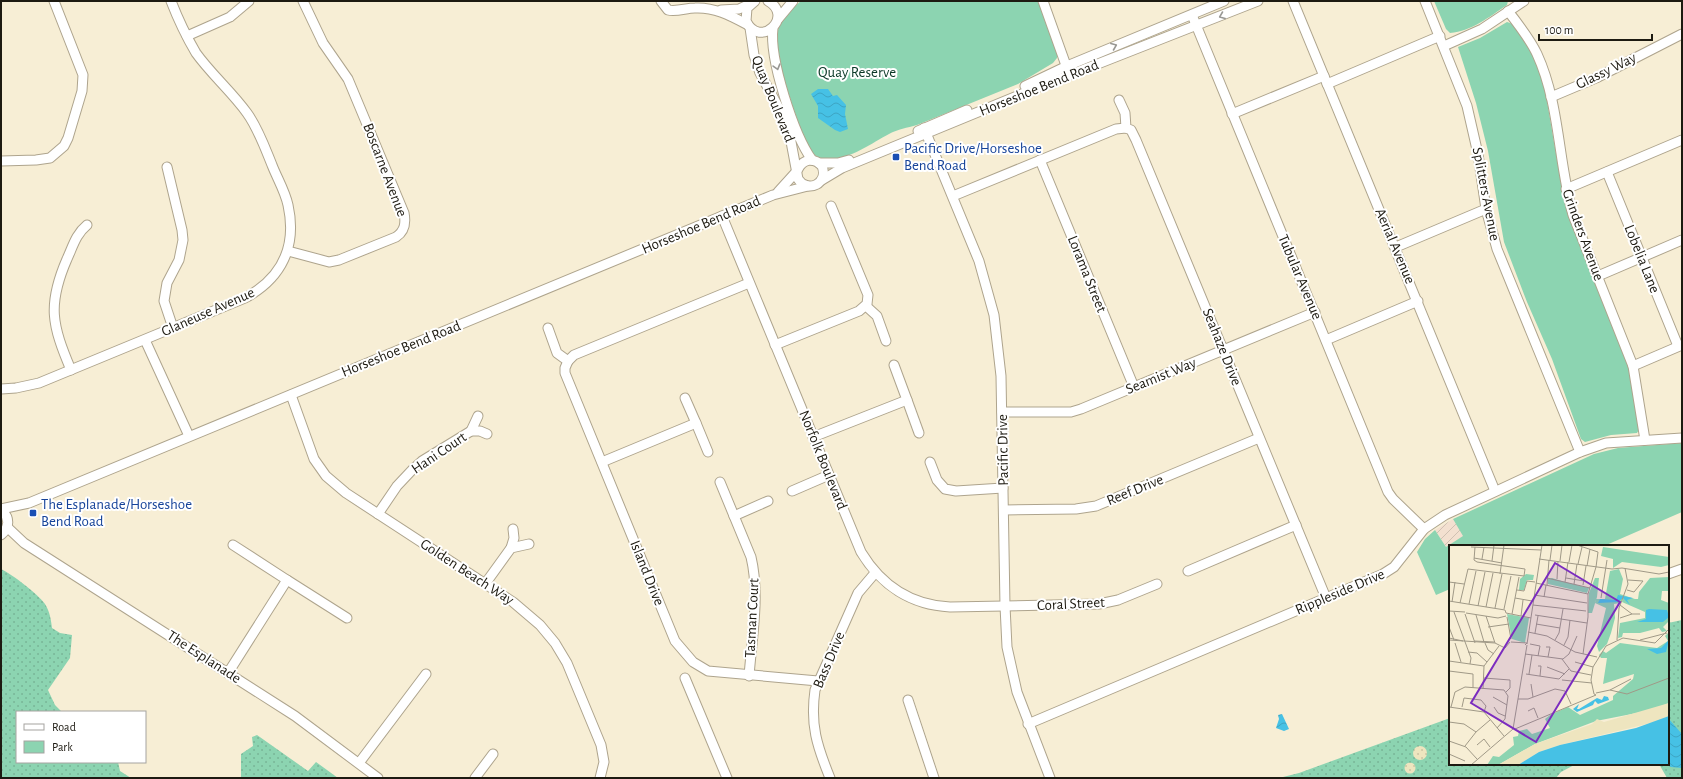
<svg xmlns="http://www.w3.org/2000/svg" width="1683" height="779" font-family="'Alegreya Sans',sans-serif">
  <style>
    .industrial { fill: url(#industrial-furrows) }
    .grass { fill: url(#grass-dots) }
    .sand { fill: url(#sand-dots) }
    .park { fill: #8cd4b1 }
    .water { fill: url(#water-waves) }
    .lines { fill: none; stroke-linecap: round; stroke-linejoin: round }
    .minor-casing { stroke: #aea48d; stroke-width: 11 }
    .minor { stroke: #fff; stroke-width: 9 }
    .oneway { stroke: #999894 }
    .transit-dot { fill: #1a4fb4; stroke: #fff; stroke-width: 1.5 }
    .labels { text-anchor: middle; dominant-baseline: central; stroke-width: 4; stroke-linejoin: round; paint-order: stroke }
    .street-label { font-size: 15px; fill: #1d1a11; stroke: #fff }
    .park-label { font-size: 15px; fill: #0b3927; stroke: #fff }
    .transit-label { font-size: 15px; fill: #164399; stroke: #fff; text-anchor: start }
    .inset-road { fill: none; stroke: #a09987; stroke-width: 1 }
    .view { fill: #7b2cbf; fill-opacity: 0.15; stroke: #7b2cbf; stroke-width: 2 }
    .inset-edge { fill: none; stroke: #1d1a11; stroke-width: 2 }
  </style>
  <defs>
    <pattern id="industrial-furrows" width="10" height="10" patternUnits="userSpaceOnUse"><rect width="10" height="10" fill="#f3e0d0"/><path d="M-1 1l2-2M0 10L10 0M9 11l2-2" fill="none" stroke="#d0c0b2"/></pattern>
    <pattern id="grass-dots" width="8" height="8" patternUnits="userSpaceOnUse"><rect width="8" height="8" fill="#8cd4b1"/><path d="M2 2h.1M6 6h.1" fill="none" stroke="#78b597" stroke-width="1.8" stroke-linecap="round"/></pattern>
    <pattern id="sand-dots" width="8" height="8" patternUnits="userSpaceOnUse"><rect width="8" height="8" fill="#eee5bf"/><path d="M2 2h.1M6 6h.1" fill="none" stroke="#ccc4a3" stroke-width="1.8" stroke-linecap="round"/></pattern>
    <pattern id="water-waves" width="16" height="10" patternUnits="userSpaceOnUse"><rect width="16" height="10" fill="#46c1e5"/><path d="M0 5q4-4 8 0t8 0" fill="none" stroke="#3da5c3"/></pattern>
  </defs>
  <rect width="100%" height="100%" fill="#f7eed5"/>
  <path class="industrial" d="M1453,519L1464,536L1446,547L1435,530Z"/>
  <g class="grass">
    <path d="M1,569C13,575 37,593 45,604C50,612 51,620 52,628L60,633L72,635L70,658L48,690L55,705L62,712H17V762H118L120,771L131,778H1Z"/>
    <path d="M1682,620V778H1667L1659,764H1668V623Z"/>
    <path d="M1450,718V764H1576L1561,772L1556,778H1279L1299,773Z"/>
    <path d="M257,735L308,771L316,762L338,778H241V754L253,746L252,737Z"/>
  </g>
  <g class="sand">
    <circle cx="1420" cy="753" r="7"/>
    <circle cx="1410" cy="768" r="5.5"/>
  </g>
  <g class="park">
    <path d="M801,1H1039L1057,52V58L1053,63L1018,84L917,125C907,128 898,129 889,134C870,144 844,164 821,158C817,157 813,154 811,151C801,135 773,52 777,35C779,21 790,10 801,1Z"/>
    <path d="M1434,1H1508L1507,5C1489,17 1472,31 1450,33L1446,29Z"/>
    <path d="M1507,22L1513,24L1522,35L1534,55L1541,74L1546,95L1562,189L1630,367L1640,428L1637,433L1611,435L1585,442L1581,439L1552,359L1527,302L1504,242L1488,151L1476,103L1458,47L1480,38Z"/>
    <path d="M1682,443V512L1604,546L1593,544L1586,546H1450V589L1436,595L1417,552L1425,539L1435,530L1446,547L1463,536L1453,519L1594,454L1618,448Z"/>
  </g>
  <g class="water">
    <path d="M818,89H828L833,96L837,95L846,105L845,114L848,129L840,132L835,130L818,118V106L811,94Z"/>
    <path d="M1282,714L1289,729L1284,731L1276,728L1279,719L1278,715Z"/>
    <path d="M1668,718L1682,734V768L1671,767L1667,764Z"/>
  </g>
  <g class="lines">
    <g class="minor-casing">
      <g id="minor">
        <path d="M661,1L668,10C677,12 686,8 695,8C715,7 731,16 748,25"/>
        <path d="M755,1L747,8L746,21C760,50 795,16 768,1"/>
        <path d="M1043,1L1068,71"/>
        <path d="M1293,1L1495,491"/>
        <path d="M1425,1L1467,106L1478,154L1486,209L1497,249L1580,452"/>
        <path d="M721,10L739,9L750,4"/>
        <path d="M1508,11C1519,25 1530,39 1537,54C1560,104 1558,162 1573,215L1633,366L1645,440"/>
        <path d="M1192,15L1388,492L1393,499L1424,529"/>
        <path d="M778,19L793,1"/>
        <path d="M750,28L754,55L760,73L782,114L789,131L798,179C808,194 829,183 822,166C814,157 803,159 798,169"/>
        <path d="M773,28C769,59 794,135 812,160"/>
        <path d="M187,36L230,17L249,1"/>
        <path d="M1444,46L1482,29L1524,1"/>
        <path d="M1327,84L1440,36"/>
        <path d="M1025,86L1067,66L1224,1"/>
        <path d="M1551,97L1596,78L1682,34"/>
        <path d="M1119,100L1125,113L1126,128L1131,130L1136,140L1326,598"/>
        <path d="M1232,114L1324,76"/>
        <path d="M924,128L979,261L994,315L1001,376L1005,606L1007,647L1017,692L1050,778"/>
        <path d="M918,131L967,110"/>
        <path d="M1040,160L1134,387"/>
        <path d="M1,161L36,160L50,158L64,146L68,138L82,91L83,75L54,1"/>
        <path d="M819,163H838L849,160"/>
        <path d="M167,167L182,230L183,240L179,260L167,283L164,301L173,328"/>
        <path d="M1607,172L1678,346"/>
        <path d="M822,180L842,168L1034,89L1258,1"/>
        <path d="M1566,189L1682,140"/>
        <path d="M778,192L797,171"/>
        <path d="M953,196L1116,129L1126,128"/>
        <path d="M722,216L861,552C881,585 911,605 950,607L1099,604L1118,600L1157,584"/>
        <path d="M1396,247L1486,209"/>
        <path d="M288,251L329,262L339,260L396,237C405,231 406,223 404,213L348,79L323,43L303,1"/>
        <path d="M1598,276L1682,240"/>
        <path d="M866,306L877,316L886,341"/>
        <path d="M548,328L557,353L568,361L565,368V373L675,641L693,662L708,671L818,681"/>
        <path d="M145,340L189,436"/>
        <path d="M1326,340L1418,301"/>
        <path d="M775,345L859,311L867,304L868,295L831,206"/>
        <path d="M568,361L574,355L749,283"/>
        <path d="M1633,366L1682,345"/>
        <path d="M71,370C52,325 47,305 67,259C73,246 76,234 87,225"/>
        <path d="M1,389L16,388L39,383L245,298C282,278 297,246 288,205C285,191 277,178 272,165C265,148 258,128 247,113C232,92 211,74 196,53C186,36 178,19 171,1"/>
        <path d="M291,395L314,459L326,476L346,493L513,602L540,625L555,643L567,663L601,745L604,762L600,778"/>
        <path d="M907,400L919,433"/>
        <path d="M1002,412H1071L1081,409L1315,312"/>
        <path d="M696,423L708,452"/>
        <path d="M471,431L478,416"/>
        <path d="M813,437L907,400L894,365"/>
        <path d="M602,462L696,423L685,398"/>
        <path d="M930,462L937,480L945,489L956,491L1003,488"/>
        <path d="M720,482L751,557C760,595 752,637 749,676"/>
        <path d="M792,491L829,475"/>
        <path d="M1,509L29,503L773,195L808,186"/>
        <path d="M1,510C10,517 10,527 1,535"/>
        <path d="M1004,510L1076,509L1096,506L1259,438"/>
        <path d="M378,514L397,486L413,469L422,461L471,431H480L487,434"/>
        <path d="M734,516L768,501"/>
        <path d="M7,527L24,543L295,716L378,778"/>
        <path d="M511,548L514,538L513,529"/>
        <path d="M1188,571L1296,525"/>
        <path d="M1668,574L1682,569"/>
        <path d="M287,580L347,618"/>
        <path d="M485,584L511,548L529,544"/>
        <path d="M228,673L287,580L233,545"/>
        <path d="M685,678L727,778"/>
        <path d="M908,700L934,778"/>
        <path d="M1028,724L1383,574L1394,567L1424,529L1445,515L1580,452L1606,443L1682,438"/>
        <path d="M359,763L426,674"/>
        <path d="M475,778L493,754"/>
        <path d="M830,778C817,746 810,725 815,690L858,593L875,573"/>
      </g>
    </g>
    <use href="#minor" class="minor"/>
  </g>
  <defs><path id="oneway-chevron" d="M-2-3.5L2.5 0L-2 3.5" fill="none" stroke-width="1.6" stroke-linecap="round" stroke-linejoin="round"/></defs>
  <g class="oneway">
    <use href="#oneway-chevron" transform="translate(1222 16) rotate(158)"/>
    <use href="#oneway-chevron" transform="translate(1114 46) rotate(-22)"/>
    <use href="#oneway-chevron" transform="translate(777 67) rotate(74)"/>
  </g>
  <g class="transit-dot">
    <rect x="892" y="153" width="8" height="8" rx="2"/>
    <rect x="29" y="509" width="8" height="8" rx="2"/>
  </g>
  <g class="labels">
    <g class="street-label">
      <text transform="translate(1606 71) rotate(-26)">Glassy Way</text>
      <text transform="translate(1039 88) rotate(-22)">Horseshoe Bend Road</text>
      <text transform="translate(773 99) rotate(68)">Quay Boulevard</text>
      <text transform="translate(385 170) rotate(69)">Boscarne Avenue</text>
      <text transform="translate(1486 194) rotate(79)">Splitters Avenue</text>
      <text transform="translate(701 225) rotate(-23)">Horseshoe Bend Road</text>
      <text transform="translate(1583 235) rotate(70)">Grinders Avenue</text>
      <text transform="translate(1395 246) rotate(67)">Aerial Avenue</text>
      <text transform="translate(1642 259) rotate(68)">Lobelia Lane</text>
      <text transform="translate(1087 274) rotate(68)">Lorama Street</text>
      <text transform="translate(1300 277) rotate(67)">Tubular Avenue</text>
      <text transform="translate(208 312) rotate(-24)">Glaneuse Avenue</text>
      <text transform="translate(1222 347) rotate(68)">Seahaze Drive</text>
      <text transform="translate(401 349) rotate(-22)">Horseshoe Bend Road</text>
      <text transform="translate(1161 376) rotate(-22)">Seamist Way</text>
      <text transform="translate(1003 450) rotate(-91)">Pacific Drive</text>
      <text transform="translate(439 453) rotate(-34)">Hani Court</text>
      <text transform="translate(823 460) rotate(68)">Norfolk Boulevard</text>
      <text transform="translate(1135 490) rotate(-22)">Reef Drive</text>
      <text transform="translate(467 572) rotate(33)">Golden Beach Way</text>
      <text transform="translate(647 573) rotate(68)">Island Drive</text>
      <text transform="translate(1340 592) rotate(-23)">Rippleside Drive</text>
      <text transform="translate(1071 604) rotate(-3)">Coral Street</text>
      <text transform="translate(752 618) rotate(-87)">Tasman Court</text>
      <text transform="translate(204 657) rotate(33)">The Esplanade</text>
      <text transform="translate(829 660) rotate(-67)">Bass Drive</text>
    </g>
    <g class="park-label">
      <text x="857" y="72">Quay Reserve</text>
    </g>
    <g class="transit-label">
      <text x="904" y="148">Pacific Drive/Horseshoe<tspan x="904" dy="17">Bend Road</tspan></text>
      <text x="41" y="504">The Esplanade/Horseshoe<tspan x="41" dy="17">Bend Road</tspan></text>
    </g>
  </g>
  <g transform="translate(1449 545)">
    <rect width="220" height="220" fill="#f7eed5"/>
    <path d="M154,2L220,12V20L212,22L173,17L164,23V14L152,11ZM170,24L174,34L171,49L186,54H189L190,47L201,33L220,32V46H213L212,55L220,58V76L214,82L218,86L213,87L210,83L191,88H174L173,92L169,93L171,78L196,73V67L173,57L174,53L171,58L165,59L166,73L162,88L158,99L150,107L148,101L157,63L146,58L147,54H156L161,26ZM220,87V158L203,165L147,176L86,199L49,220H38L44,211L50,212L65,200L64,192L69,191L70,186L78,184L83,189L101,183L96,174L101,170L119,162L131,170L164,155V151L184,134L185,129L154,139L158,113H152L150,110L154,106L157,108L171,98L208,103L219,96L216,91Z" fill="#8cd4b1"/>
    <path d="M77,29L85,30L84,35H78L75,45H70L71,34Z" fill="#8cd4b1"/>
    <path d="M220,158V171L206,177L111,200L90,207L69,220H49L86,199L143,179L148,174L155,177Z" fill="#eee5bf"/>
    <path d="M103,33L116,37L140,43L138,48L99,39V34ZM146,33H150L148,52L143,68H139L140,48ZM58,69L80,73L76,98L63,94Z" fill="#8cd4b1"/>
    <path d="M169,50L184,53L178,55L181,60L174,53L169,57L149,58L151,54L167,55ZM200,64L218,65L220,72L214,77H188L197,74V65ZM220,95L217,107L208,109L198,104L212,103ZM155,151L159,152L160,155L149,159L146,156L144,160L128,167L124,164L130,159L128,164H130L148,153L153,155ZM220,171V220H69L90,207L111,200L187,183Z" fill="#46c1e5"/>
    <path class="inset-road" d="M128,0L149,7L147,22M22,2L92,5M26,2L25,15L28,17M25,13L53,18M33,14L35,2M90,14L163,24L173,23L210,29L220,27M101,15L103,0M43,16L45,0M111,16L113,0M120,17L123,0M129,19L133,2M138,21L141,4M51,29L55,0M98,33L141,43M117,33L135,36M108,34L109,16M0,37L15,39M116,37L119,17M87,38L139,49M125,39L128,19M98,40L100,15M134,40L137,21M68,45L75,46L78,36L86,37M178,45L185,47L194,36L179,35M85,50L138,58M95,52L97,40M66,53L83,56M152,53L158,15M0,56L56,65L57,68L82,73M3,57L6,37M11,58L19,24L75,31L76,24L28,17M20,59L27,26M84,60L137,66M171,60L183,69H191M29,61L36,27M37,62L44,28M46,63L53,29M55,64L62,31M0,66L16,67M5,67L22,113L21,119M17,68L49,73L57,71M16,69L26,98M63,69L70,32M27,70L35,97M86,70L138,78M37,71L46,98L56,103L61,97M72,71L74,55M58,72L62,94M171,73L183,69M87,79L111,83M0,82L5,95M39,82L60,79M79,87L98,91L126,107L148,112M86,88L89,71M0,93L14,96M0,95L46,98M106,95L110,88L114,64M168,95L170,63L179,39L176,23M191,95L218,88M25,96L45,97M62,97L78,98L76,100M6,98L12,117M36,98L39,105L45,109M78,99L93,0M81,99L91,101L89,111M115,100L119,92L121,75M97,102H101L99,112M19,107L28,108L38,117M76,109L114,114L120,109L128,91M134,109L139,72V49L147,22M113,114L122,126L142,130M0,116L35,121M126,117L144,122M89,121H92L91,131M98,122L116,129M0,126L24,129V143M77,129L110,134L120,124M80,129L83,110M35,133L61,135V143L57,147M113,135L143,138M82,139L84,152M34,144L35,121L50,101M161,145L182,134M147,148L161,145L178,149L220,133M145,149L142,135L144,122L157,101L174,93L206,98L220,84M44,152L58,160M69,154H79L106,144L116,146L122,159M0,162L35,167L55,191M2,162L6,147L16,142L55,145L59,151L56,174L48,183M13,162L15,153L32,155L37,161L35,167M45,162L49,168L56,171M79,166L85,163L89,173M0,177L15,179L27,187M64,184L78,100M66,184L147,150L145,149M0,196L17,202L28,214M28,200L35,194L41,202M16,201L27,187L41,175M0,209L16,216M22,220L64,184"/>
    <path class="view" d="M106,18L171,57L87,197L22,158Z"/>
    <rect width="220" height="220" class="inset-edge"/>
  </g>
  <rect width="1683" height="779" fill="none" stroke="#1d1a11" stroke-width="4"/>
  <rect x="16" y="711" width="130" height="52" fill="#ffffff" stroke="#a5a3a0"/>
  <rect x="24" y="724" width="20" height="6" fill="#ffffff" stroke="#a5a3a0"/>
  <text x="52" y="731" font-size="12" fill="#1d1a11">Road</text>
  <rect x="24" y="741" width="20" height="12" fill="#8cd4b1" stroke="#a5a3a0"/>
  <text x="52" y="751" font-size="12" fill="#1d1a11">Park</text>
  <path d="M1539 34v6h113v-6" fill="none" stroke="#1d1a11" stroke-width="2"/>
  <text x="1545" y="34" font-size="12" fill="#1d1a11" stroke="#ffffff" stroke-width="3" paint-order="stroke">100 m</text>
</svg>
